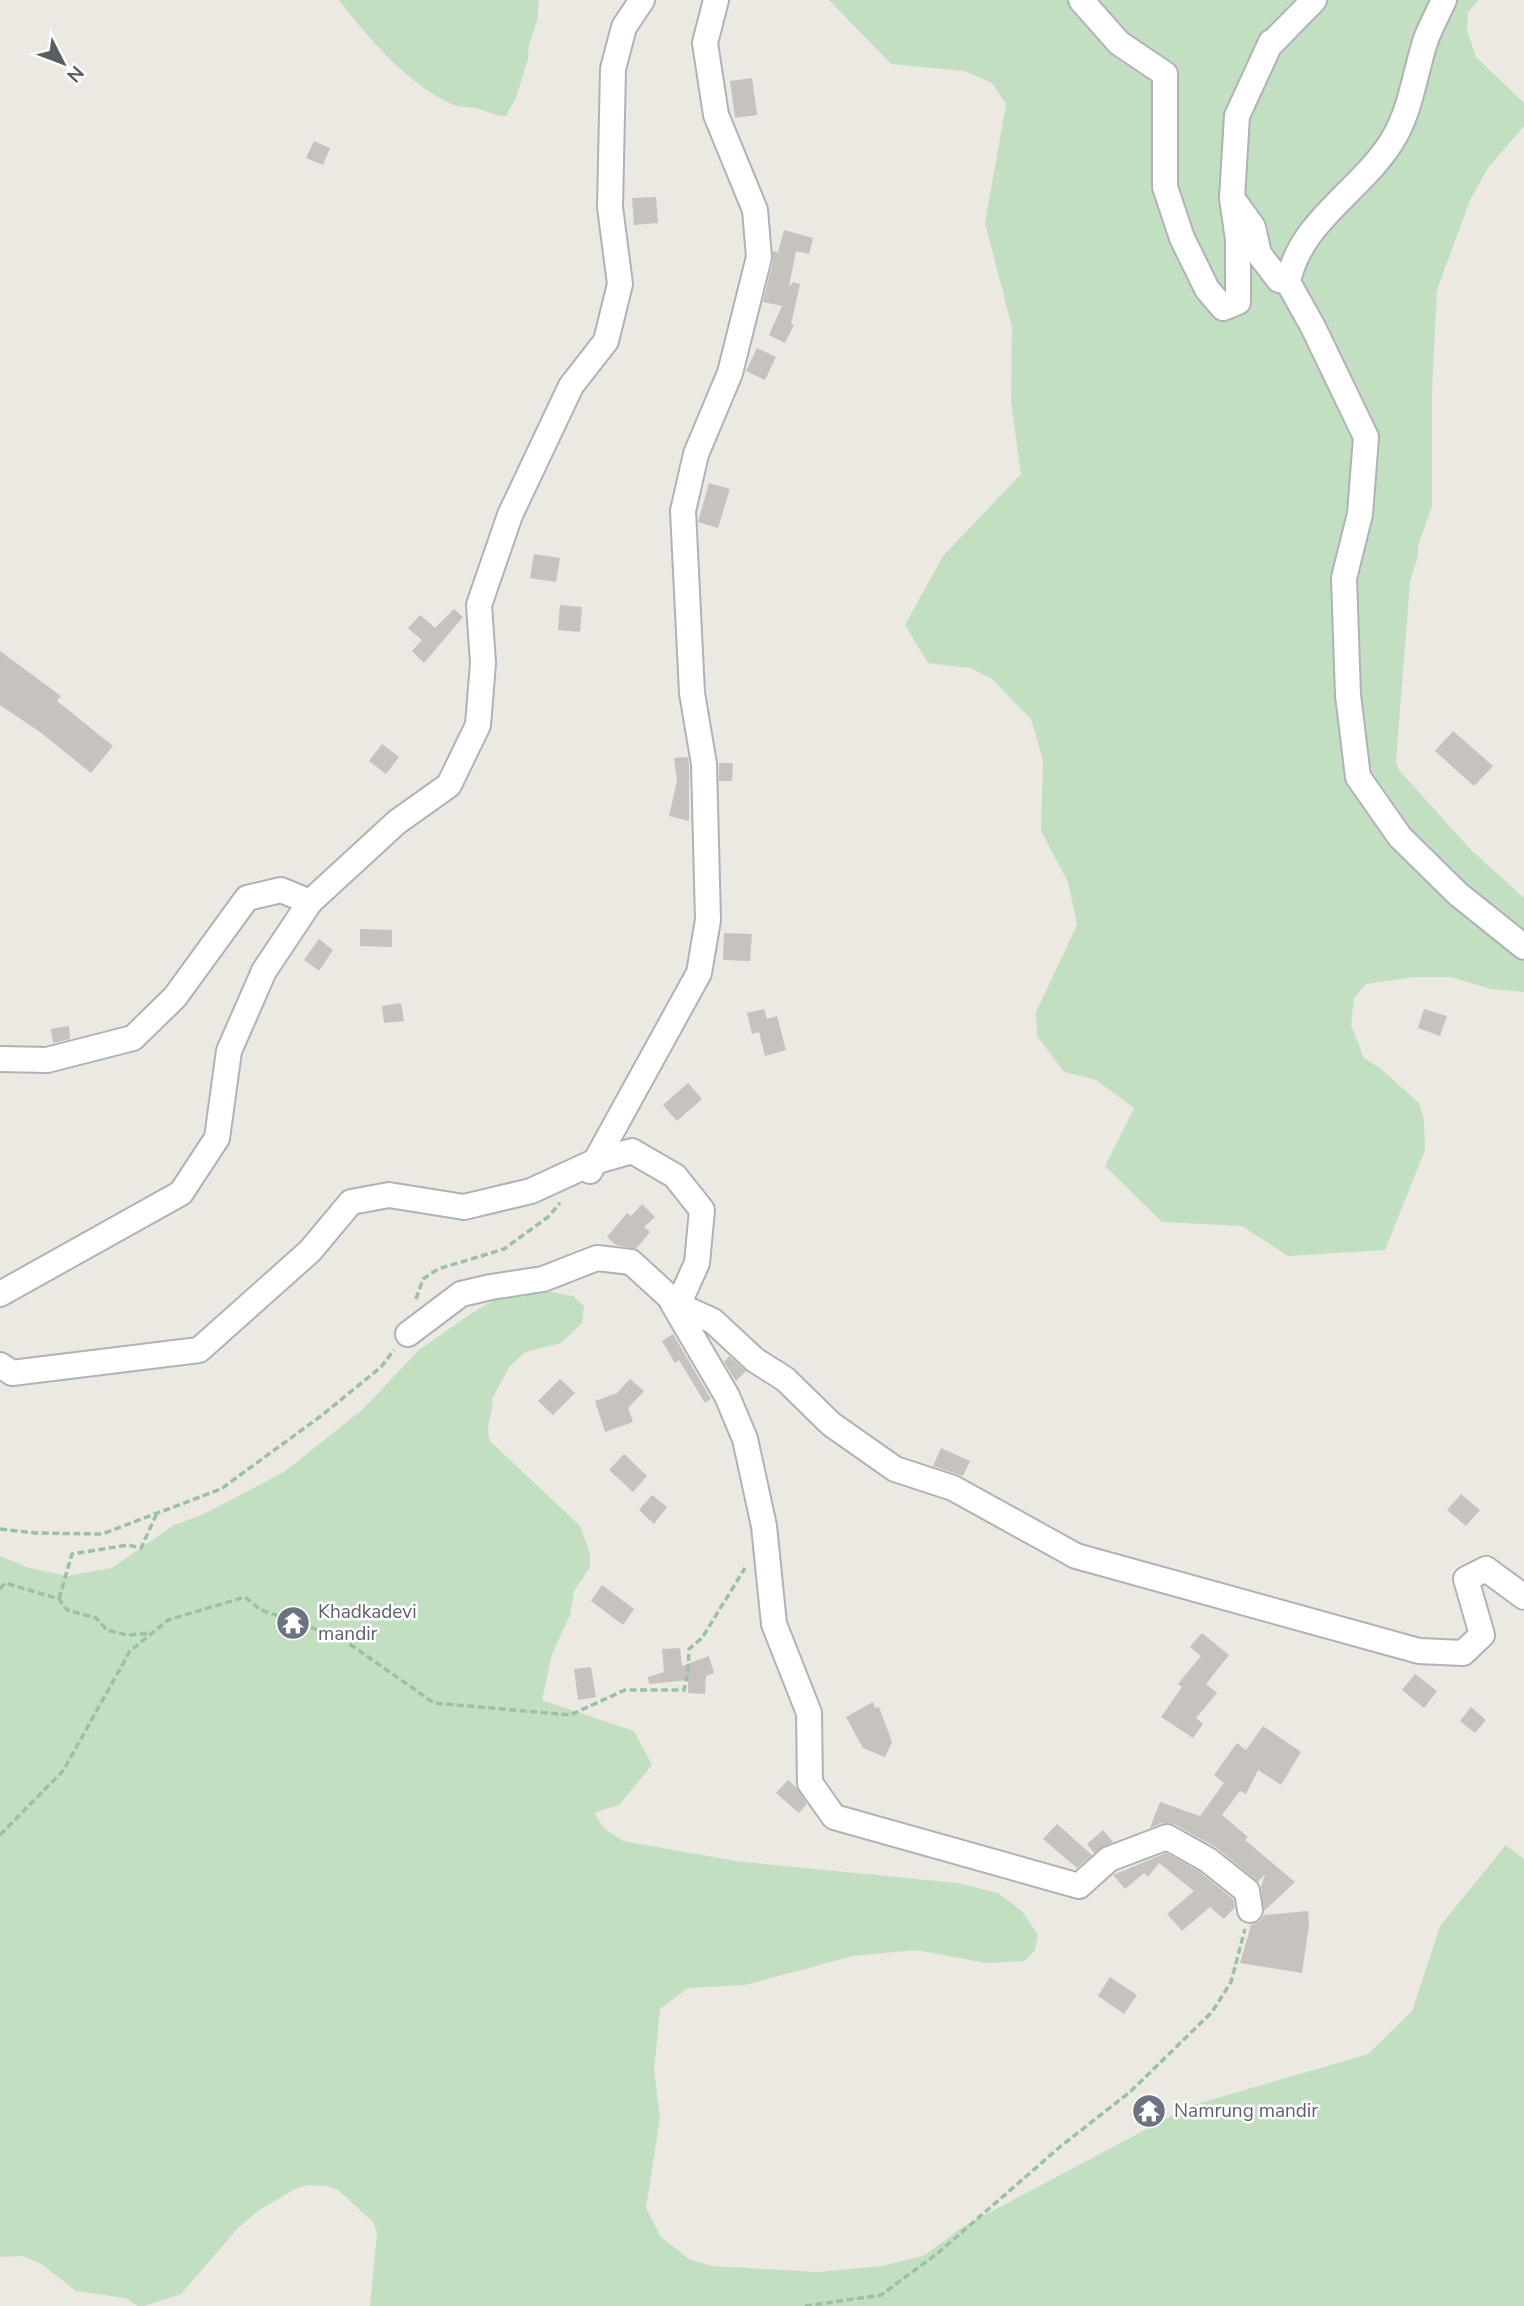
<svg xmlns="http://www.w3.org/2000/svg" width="1524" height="2306" font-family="'Nunito Sans',sans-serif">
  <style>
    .green { fill: #c2e0c1 }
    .building { fill: #c6c3be }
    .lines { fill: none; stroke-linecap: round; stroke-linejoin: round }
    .minor-casing { stroke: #afb2b6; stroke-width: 28 }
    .path { stroke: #9bc0a4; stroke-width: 3.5; stroke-dasharray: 7 3.5; stroke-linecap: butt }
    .minor { stroke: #fff; stroke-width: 24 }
    .labels { text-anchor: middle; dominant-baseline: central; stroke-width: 5; stroke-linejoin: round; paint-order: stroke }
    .worship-label { font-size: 19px; fill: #5b616d; stroke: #fff; text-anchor: start }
  </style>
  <rect width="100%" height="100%" fill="#ebe9e2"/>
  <g class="green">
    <path d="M339,0H539L537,21L529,44L528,59L516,98L506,116C495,117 486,110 475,108C468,107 460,107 454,105C410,87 367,37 339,0Z"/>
    <path d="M829,0H1479L1468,12L1467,30L1476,57L1524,103V126L1488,168L1470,200L1437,290L1432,390V507L1418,545V556L1410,582L1396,761L1399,770L1471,850L1524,898V992L1491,989L1451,977H1414L1366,984L1354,998L1351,1025L1364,1058L1381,1069L1419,1103L1424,1119L1425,1150L1385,1250L1288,1256L1242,1226L1162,1222L1105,1166L1134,1108L1096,1080L1064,1072L1037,1036L1036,1012L1077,925L1068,882L1041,831L1043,760L1031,719L992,679L970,668L928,663L905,625L943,556L1021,474L1011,403L1012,327L985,223L1006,104L992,83L964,71L891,64Z"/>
    <path d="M540,1290L573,1296L584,1306L582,1323L561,1343L525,1352L510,1366L492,1399C494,1416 484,1421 490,1441L580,1526L590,1553V1567L574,1591L570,1615L552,1654L542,1700L634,1731L652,1765L619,1805L594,1813L604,1828L623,1841L735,1861L957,1883L998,1893L1022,1911L1038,1935L1035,1950L1025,1961L986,1963L917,1950L853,1956L745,1985L688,1988L660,2009L654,2070L660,2118L646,2208L661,2237L689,2259L711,2266L817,2272L882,2266L925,2255L964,2226L1190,2106L1368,2054L1412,2011L1440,1926L1506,1845L1524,1859V2306H370L377,2232L373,2222L338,2190L328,2186L308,2185L295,2189L259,2210L238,2228L181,2294L144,2306H138L125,2298L76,2291L40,2263L22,2256L0,2257V1556L26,1567L66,1576L112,1568L174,1525L202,1515L284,1472L362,1410L419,1350L472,1313L496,1299Z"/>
  </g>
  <g class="building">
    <path d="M752,78L757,115L735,118L730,81Z"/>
    <path d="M314,141L330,148L323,165L306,158Z"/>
    <path d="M656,197L658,223L634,225L632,198Z"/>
    <path d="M784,230L813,238L809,254L796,251L789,287L793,282L800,284L791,324L794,325L785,343L769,335L782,306L763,302L773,261V251L778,252Z"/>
    <path d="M757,348L776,357L765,380L746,371Z"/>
    <path d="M709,483L730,489L718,528L698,522Z"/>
    <path d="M534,554L560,558L556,582L530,578Z"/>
    <path d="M560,605L582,607L580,632L558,630Z"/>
    <path d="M454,609L463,617L424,663L412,651L422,640L408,628L420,615L435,628Z"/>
    <path d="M0,651L61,696L57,701L113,746L91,773L40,732L0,705Z"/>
    <path d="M1453,731L1493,766L1474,786L1435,751Z"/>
    <path d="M382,744L399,757L386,774L369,761Z"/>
    <path d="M688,757L689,765V821L669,816L677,781L674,758Z"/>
    <path d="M719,763H733L732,781H719Z"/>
    <path d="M360,929L392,930V947L360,946Z"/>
    <path d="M724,933L752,934L750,961L723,960Z"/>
    <path d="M319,939L333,950L319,971L304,960Z"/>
    <path d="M401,1003L404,1021L384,1023L382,1006Z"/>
    <path d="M764,1009L767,1019L777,1016L786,1050L765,1056L759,1032L752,1034L747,1013Z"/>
    <path d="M1424,1009L1447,1016L1440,1036L1418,1028Z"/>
    <path d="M69,1026L70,1039L53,1043L51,1029Z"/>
    <path d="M688,1083L702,1099L677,1121L663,1105Z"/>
    <path d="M642,1204L655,1217L644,1227L650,1232L636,1249L616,1245L607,1237L627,1213L631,1216Z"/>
    <path d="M673,1334L711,1399L705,1403L679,1360L675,1363L662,1341Z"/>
    <path d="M729,1356L746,1371L736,1381L724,1362Z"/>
    <path d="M560,1379L575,1393L553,1415L538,1401Z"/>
    <path d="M630,1379L644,1391L628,1408L633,1422L605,1432L595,1401L617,1393Z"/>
    <path d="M941,1448L970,1461L963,1476L933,1466Z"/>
    <path d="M624,1454L647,1476L633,1492L609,1470Z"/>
    <path d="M1461,1494L1480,1510L1466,1526L1447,1510Z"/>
    <path d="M652,1495L667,1507L654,1524L639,1510Z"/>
    <path d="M602,1585L634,1609L623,1625L591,1601Z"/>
    <path d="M1202,1633L1229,1655L1206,1684L1217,1693L1196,1718L1203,1724L1193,1738L1161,1717L1182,1687L1178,1684L1201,1656L1190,1647Z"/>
    <path d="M680,1648L682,1666L709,1656L714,1673L706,1676L705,1694L688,1693V1680L649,1684L648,1677L664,1672L662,1649Z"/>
    <path d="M591,1667L596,1697L578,1700L574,1669Z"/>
    <path d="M1415,1674L1437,1691L1424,1708L1402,1690Z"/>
    <path d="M873,1702L875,1708L879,1707L892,1742L885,1757L863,1748L846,1717Z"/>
    <path d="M1471,1707L1486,1720L1475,1733L1460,1721Z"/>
    <path d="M1263,1726L1301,1752L1281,1785L1258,1770L1246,1794L1240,1791L1222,1815L1248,1837L1245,1840L1295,1882L1264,1911L1261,1887L1265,1874L1258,1882L1217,1848L1174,1824L1162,1823L1150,1828L1160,1802L1200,1816L1224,1783L1214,1775L1237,1743L1246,1750Z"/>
    <path d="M788,1780L797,1788L807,1804L799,1813L776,1793Z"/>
    <path d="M1057,1824L1092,1855L1077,1868L1043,1839Z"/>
    <path d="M1103,1830L1113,1842L1094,1853L1087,1844Z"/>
    <path d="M1166,1853L1200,1872L1233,1899L1235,1907L1224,1919L1210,1907L1182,1931L1167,1914L1194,1891L1159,1863L1148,1877L1144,1873L1125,1889L1113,1875Z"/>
    <path d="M1308,1911L1309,1925L1302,1973L1240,1963L1251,1925L1259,1922L1264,1915Z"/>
    <path d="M1110,1977L1137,1995L1124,2014L1098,1996Z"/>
  </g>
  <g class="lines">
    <g class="minor-casing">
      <g id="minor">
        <path d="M1081,0L1119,43L1165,74V187L1182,238L1207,289L1223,308L1238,302V240L1232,198L1237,116L1271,42L1272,43L1314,0"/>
        <path d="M1232,198L1253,227L1259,254L1279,280L1288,282L1313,327L1366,437L1360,514L1344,578L1348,695L1358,777L1400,837L1458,894L1524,947"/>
        <path d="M1288,282C1300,221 1361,191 1392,141C1411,111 1415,72 1426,39C1431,26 1438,13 1444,0"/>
        <path d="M310,902L397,822L449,785L478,725L483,663L479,605L510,515L571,386L606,341L620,284L610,207L613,69L624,27L642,0"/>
        <path d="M0,1059L47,1060L133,1038L175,997L247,898L281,890L310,902L264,971L229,1051L217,1138L181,1193L0,1294"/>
        <path d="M590,1171L699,973L708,920L704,764L692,693L683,511L696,454L730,373L759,257L755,210L716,115L705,43L716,0"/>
        <path d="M672,1302L727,1396L745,1439L764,1526L774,1624L809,1713L810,1783L834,1817L1079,1886L1109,1859L1167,1837L1208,1860L1247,1891L1250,1910"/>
        <path d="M408,1334L461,1294L491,1287L543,1279L597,1258L631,1262L678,1305L713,1321L755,1360L785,1379L831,1424L895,1469L953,1488L1076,1556L1419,1651L1463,1653L1482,1635L1466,1579L1486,1569L1524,1597"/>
        <path d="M0,1365L12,1373L199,1350L310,1251L351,1202L389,1195L464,1207L531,1191L594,1162L632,1151L675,1176L702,1210L697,1263L678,1305"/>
      </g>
    </g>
    <g class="path">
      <path d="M416,1299L423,1279L438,1269L504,1249L548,1217L560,1203"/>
      <path d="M0,1529L35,1533L102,1534L221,1489L321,1416L381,1367L394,1350"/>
      <path d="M0,1589L5,1583L59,1599L67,1610L96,1618L107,1630L128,1635L152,1633"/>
      <path d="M59,1599L72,1554L128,1545L141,1548L157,1513"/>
      <path d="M0,1835L63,1771L130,1651L168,1620L245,1597L261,1610L341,1638L434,1703L570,1715L625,1690H684L688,1672L689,1649L702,1638L745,1568"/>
      <path d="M805,2306L881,2295L938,2253L1061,2146L1130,2092L1212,2012L1231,1982L1245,1929"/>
    </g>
    <use href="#minor" class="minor"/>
  </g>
  <defs>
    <g id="temple-disc" transform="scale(1.75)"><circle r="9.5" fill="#6b7280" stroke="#fff"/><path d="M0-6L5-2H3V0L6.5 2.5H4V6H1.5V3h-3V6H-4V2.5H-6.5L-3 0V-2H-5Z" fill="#fff"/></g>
  </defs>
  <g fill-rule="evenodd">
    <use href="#temple-disc" x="293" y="1623"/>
    <use href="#temple-disc" x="1149" y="2111"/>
  </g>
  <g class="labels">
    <g class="worship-label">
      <text x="318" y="1612">Khadkadevi<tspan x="318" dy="22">mandir</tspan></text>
      <text x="1174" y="2111">Namrung mandir</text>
    </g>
  </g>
  <g transform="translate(63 63) rotate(132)" stroke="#ffffff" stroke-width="5" paint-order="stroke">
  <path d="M0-5L12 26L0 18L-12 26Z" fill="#5a5d61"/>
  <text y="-10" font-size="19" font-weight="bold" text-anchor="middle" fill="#5a5d61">N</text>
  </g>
</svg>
